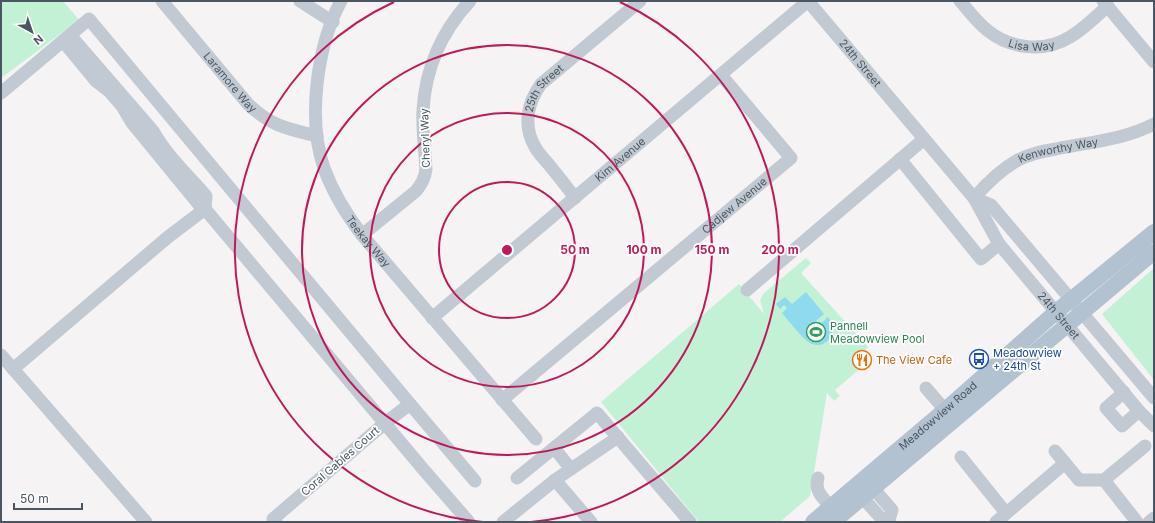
<svg xmlns="http://www.w3.org/2000/svg" width="1155" height="523" font-family="Inter,sans-serif">
  <style>
    .green { fill: #c3f1d5 }
    .water { fill: #90daee }
    .lines { fill: none; stroke-linecap: round; stroke-linejoin: round }
    .minor { stroke: #c1cad2; stroke-width: 13 }
    .major { stroke: #b3c2d1; stroke-width: 16 }
    .ring { fill: none; stroke: #c2185b; stroke-width: 2 }
    .labels { text-anchor: middle; dominant-baseline: central; stroke-width: 3.5; stroke-linejoin: round; paint-order: stroke }
    .street-label { font-size: 11px; fill: #4a5661; stroke: #fff }
    .leisure-label { font-size: 11px; fill: #27864d; stroke: #fff; text-anchor: start }
    .transit-label { font-size: 11px; fill: #164399; stroke: #fff; text-anchor: start }
    .food-label { font-size: 11px; fill: #c56008; stroke: #fff; text-anchor: start }
    .centre { fill: #c2185b; stroke: #fff; stroke-width: 2 }
    .ring-label { font-size: 12px; text-anchor: middle; font-weight: bold; fill: #c2185b; stroke: #fff; stroke-width: 3.5; stroke-linejoin: round; paint-order: stroke }
  </style>
  <rect width="100%" height="100%" fill="#f5f3f3"/>
  <g class="green">
    <path d="M1,1H63L79,20L1,78Z"/>
    <path d="M806,258L811,263L801,273L868,347L863,352L870,360L835,390L840,396L834,401L827,393L810,496L780,522H699L601,402L739,284L764,314L760,300L764,293Z"/>
    <path d="M1154,268V380L1102,314Z"/>
  </g>
  <path class="water" d="M806,292L824,314L810,326L813,330L828,317C838,329 829,350 812,344C804,341 788,320 782,313L787,308L784,305L780,309L776,304L785,297L792,304Z"/>
  <g class="lines">
    <g class="minor">
      <path id="s1" d="M162,1L248,104C271,126 287,129 317,136"/>
      <path d="M300,1L333,22"/>
      <path id="s2" d="M341,1C317,46 307,119 324,168C333,193 346,214 362,235L536,439"/>
      <path id="s3" d="M808,1L974,198L999,244L1139,411L1154,426"/>
      <path id="s4" d="M960,1C969,11 977,22 987,30C1010,49 1044,53 1070,37C1084,29 1095,17 1108,6"/>
      <path d="M1103,1L1154,62"/>
      <path d="M63,41L96,81L109,91L122,106L132,123L200,206L205,209L423,469L469,522"/>
      <path d="M1,93L89,19L410,404L385,423L273,519L276,522"/>
      <path d="M900,159L981,259L999,244"/>
      <path id="s5" d="M575,198C567,187 559,177 550,166C545,160 539,154 535,147C523,126 527,103 541,84L640,1"/>
      <path d="M974,198L991,205L1154,398"/>
      <path id="s6" d="M974,198C987,183 1000,170 1018,160C1030,154 1043,151 1056,149C1089,142 1123,140 1154,124"/>
      <path d="M362,235L416,191C422,184 425,178 426,169C425,150 422,130 423,111C425,69 442,31 470,1"/>
      <path d="M747,290L924,139"/>
      <path id="s7" d="M432,318L808,1"/>
      <path d="M1,355L146,522"/>
      <path d="M13,369L168,237L205,209L206,196C188,175 167,156 153,131L70,35"/>
      <path d="M926,388L945,410"/>
      <path d="M1124,392L1106,408L1122,426L1139,411"/>
      <path id="s8" d="M502,400L791,158L721,75"/>
      <path d="M410,404L475,481"/>
      <path d="M554,448L571,469L618,437"/>
      <path d="M1055,451L1079,480H1104L1145,446"/>
      <path d="M961,457L1006,513"/>
      <path d="M517,478L597,413L690,522"/>
      <path d="M818,478C814,491 823,498 831,507"/>
      <path d="M555,480L591,522"/>
      <path d="M1104,480L1137,522"/>
      <path d="M873,488L892,510L889,520"/>
      <path d="M862,497L880,517L890,522"/>
      <path d="M503,522L555,480L571,469"/>
      <path d="M996,522L1065,463"/>
      <path d="M1149,522L1154,518"/>
    </g>
    <g class="major">
      <path id="s9" d="M813,522L945,410L1056,312L1154,232"/>
      <path d="M833,522L1154,252"/>
    </g>
  </g>
  <g class="ring">
    <circle cx="507" cy="250" r="68"/>
    <circle cx="507" cy="250" r="137"/>
    <circle cx="507" cy="250" r="205"/>
    <path d="M483 522A273 273 0 0 1 394 2M620 2A273 273 0 0 1 531 522"/>
  </g>
  <defs>
    <g id="stadium-ring" transform="scale(1)"><circle r="9.5" fill="#fff" stroke="#2e9e5b" stroke-width="1.5"/><path d="M0-5a6.5 5 0 1 0 0 10a6.5 5 0 1 0 0-10ZM-3.5-1.8h7v3.6h-7Z" fill="#2e9e5b"/></g>
    <g id="bus-ring" transform="scale(1)"><circle r="9.5" fill="#fff" stroke="#1a4fb4" stroke-width="1.5"/><path d="M-5-6H5V4H4V6H2V4H-2V6H-4V4H-5ZM-3.5-4V0h7V-4ZM-3.5 1.2v1.5H-2V1.2ZM2 1.2v1.5H3.5V1.2Z" fill="#1a4fb4"/></g>
    <g id="restaurant-ring" transform="scale(1)"><circle r="9.5" fill="#fff" stroke="#e8710a" stroke-width="1.5"/><path d="M-5-6h1v4h1v-4h1v4h1v-4h1v5L-1.5 .5V6h-2V.5L-5-1ZM5-6V6H3V1.5H1.5Q1.5-4 5-6Z" fill="#e8710a"/></g>
  </defs>
  <g fill-rule="evenodd">
    <use href="#stadium-ring" x="816" y="332"/>
    <use href="#bus-ring" x="979" y="359"/>
    <use href="#restaurant-ring" x="862" y="360"/>
  </g>
  <g class="labels">
    <g class="street-label">
      <text stroke="none"><textPath href="#s4" startOffset="88">Lisa Way</textPath></text>
      <text stroke="none"><textPath href="#s3" startOffset="81">24th Street</textPath></text>
      <text stroke="none"><textPath href="#s1" startOffset="106">Laramore Way</textPath></text>
      <text stroke="none"><textPath href="#s5" startOffset="130">25th Street</textPath></text>
      <text transform="translate(425 138) rotate(-92)">Cheryl Way</text>
      <text stroke="none"><textPath href="#s6" startOffset="100">Kenworthy Way</textPath></text>
      <text stroke="none"><textPath href="#s7" startOffset="246">Kim Avenue</textPath></text>
      <text stroke="none"><textPath href="#s8" startOffset="303">Cadjew Avenue</textPath></text>
      <text stroke="none"><textPath href="#s2" startOffset="258">Teekay Way</textPath></text>
      <text stroke="none"><textPath href="#s3" startOffset="403">24th Street</textPath></text>
      <text stroke="none"><textPath href="#s9" startOffset="164">Meadowview Road</textPath></text>
      <text transform="translate(340 461) rotate(-41)">Coral Gables Court</text>
    </g>
    <g class="leisure-label">
      <text x="830" y="326">Pannell<tspan x="830" dy="13">Meadowview Pool</tspan></text>
    </g>
    <g class="transit-label">
      <text x="993" y="353">Meadowview<tspan x="993" dy="13">+ 24th St</tspan></text>
    </g>
    <g class="food-label">
      <text x="876" y="360">The View Cafe</text>
    </g>
  </g>
  <circle cx="507" cy="250" r="6" class="centre"/>
  <g class="ring-label">
    <text x="575" y="254">50 m</text>
    <text x="644" y="254">100 m</text>
    <text x="712" y="254">150 m</text>
    <text x="780" y="254">200 m</text>
  </g>
  <rect width="1155" height="523" fill="none" stroke="#4a5661" stroke-width="4"/>
  <g transform="translate(32 32) rotate(140)" stroke="#ffffff" stroke-width="3" paint-order="stroke">
  <path d="M0-3L7 15L0 10L-7 15Z" fill="#4a5661"/>
  <text y="-6" font-size="11" font-weight="bold" text-anchor="middle" fill="#4a5661">N</text>
  </g>
  <path d="M14 503v6h68v-6" fill="none" stroke="#4a5661" stroke-width="2"/>
  <text x="20" y="503" font-size="12" fill="#4a5661" stroke="#ffffff" stroke-width="3" paint-order="stroke">50 m</text>
</svg>
